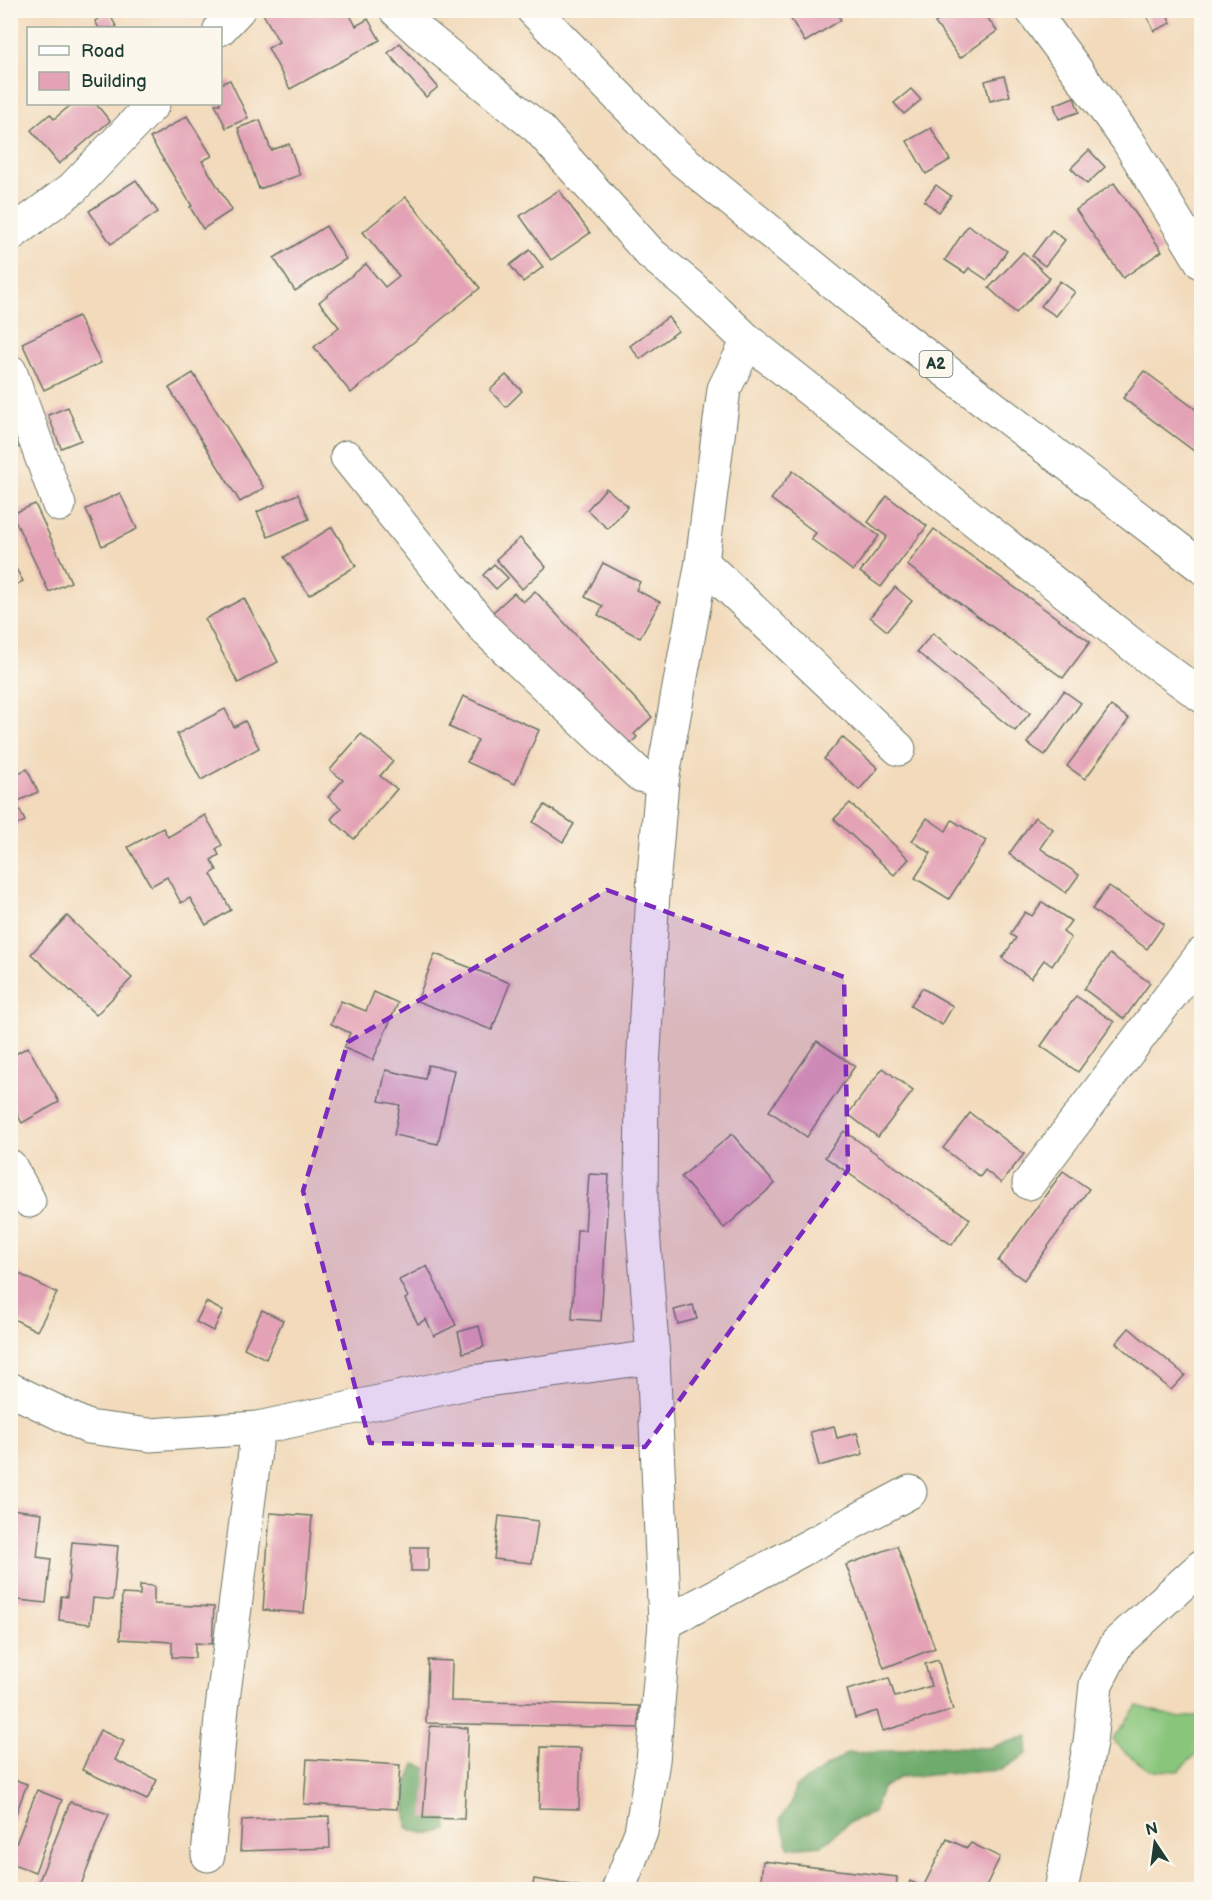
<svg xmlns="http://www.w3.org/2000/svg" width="1212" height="1900" font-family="'Balsamiq Sans',sans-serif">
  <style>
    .green { fill: #89c67c; stroke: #548258; stroke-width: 1.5 }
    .forest { fill: #6eab6c; stroke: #467450; stroke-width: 1.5 }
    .building { fill: #e3a2b5 }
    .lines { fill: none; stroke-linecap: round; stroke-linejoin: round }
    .minor-casing { stroke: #697463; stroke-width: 35 }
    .major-casing { stroke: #697463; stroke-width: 35 }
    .minor { stroke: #fff; stroke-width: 33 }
    .major { stroke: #fff; stroke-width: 33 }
    .marked { fill: #7b2cbf; fill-opacity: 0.2; stroke: #7b2cbf; stroke-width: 4.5; stroke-dasharray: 12 8; stroke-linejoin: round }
    .labels { text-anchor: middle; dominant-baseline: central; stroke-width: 6; stroke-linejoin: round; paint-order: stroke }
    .shield { fill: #fbf7ec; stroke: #61756b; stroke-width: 1.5 }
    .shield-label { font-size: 16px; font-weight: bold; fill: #1f3d34 }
  </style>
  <rect width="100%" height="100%" fill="#fbf7ec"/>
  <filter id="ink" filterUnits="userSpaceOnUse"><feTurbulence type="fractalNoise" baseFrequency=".0167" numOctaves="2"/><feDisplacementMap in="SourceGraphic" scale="12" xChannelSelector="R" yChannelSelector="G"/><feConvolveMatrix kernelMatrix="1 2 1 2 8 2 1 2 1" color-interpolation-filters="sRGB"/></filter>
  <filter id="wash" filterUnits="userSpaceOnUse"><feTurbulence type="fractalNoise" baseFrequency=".008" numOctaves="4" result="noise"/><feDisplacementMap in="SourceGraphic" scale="24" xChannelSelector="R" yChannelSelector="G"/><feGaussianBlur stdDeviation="1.35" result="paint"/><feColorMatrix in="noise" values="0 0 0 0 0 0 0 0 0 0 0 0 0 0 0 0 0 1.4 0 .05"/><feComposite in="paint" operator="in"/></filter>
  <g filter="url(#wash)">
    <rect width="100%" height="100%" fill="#f2dabb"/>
    <path class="green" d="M1137,1706L1180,1718L1201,1715V1750L1178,1771L1149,1770L1126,1753L1113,1740Z"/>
    <g class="forest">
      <path d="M1028,1736L1027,1754L1001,1770L900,1777L882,1788L873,1813L849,1822L823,1845L789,1848L780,1819L792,1802L795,1787L848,1753L883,1752L929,1746L988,1748Z"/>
      <path d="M415,1764L427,1768L447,1818V1830C432,1835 420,1835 407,1827L405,1790Z"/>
    </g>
    <g id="blocks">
      <g class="building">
        <path d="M264,10H347L356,26L368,19L380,40L290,89L268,48L279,42L262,12Z"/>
        <path d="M798,10H835L841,20L805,42L789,16Z"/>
        <path d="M952,10H982L997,31L960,58L935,23Z"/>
        <path d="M1144,10H1165L1171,23L1154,31Z"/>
        <path d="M109,13L117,28H99L95,21Z"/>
        <path d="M400,43L438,87L426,97L388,53Z"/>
        <path d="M1004,76L1010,96L990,101L985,81Z"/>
        <path d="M230,80L248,118L226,128L215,104H220V84Z"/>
        <path d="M911,89L921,100L904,114L894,103Z"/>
        <path d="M1074,97L1079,112L1059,119L1054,105Z"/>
        <path d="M72,104H96L110,121L59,164L31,130L50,114L54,119Z"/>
        <path d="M187,116L212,156L202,161L232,210L203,229L190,207L192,206L150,138Z"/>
        <path d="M260,120L271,150L289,144L300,175L259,189L238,128Z"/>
        <path d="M931,128L950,160L926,174L907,141Z"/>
        <path d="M1089,150L1105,167L1087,184L1071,168Z"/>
        <path d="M136,180L158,212L111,244L89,211Z"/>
        <path d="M1114,183L1162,251L1123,278L1076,210Z"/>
        <path d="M936,185L951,196L939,212L924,201Z"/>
        <path d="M559,190L590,233L551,260L520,216Z"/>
        <path d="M406,197L480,288L351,393L314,347L339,327L319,302L366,264L385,287L399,276L363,232Z"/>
        <path d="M968,225L1007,251L987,280L969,268L965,273L945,260Z"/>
        <path d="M326,226L346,259L295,291L274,258Z"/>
        <path d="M1052,230L1065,240L1045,266L1032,256Z"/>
        <path d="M530,250L543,267L523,282L510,265Z"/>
        <path d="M1023,252L1050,278L1016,313L989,288Z"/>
        <path d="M1060,281L1075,292L1056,316L1041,306Z"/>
        <path d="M78,316L101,363L44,390L22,343Z"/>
        <path d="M668,317L678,331L640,359L630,346Z"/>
        <path d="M1144,371L1202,414V457L1123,398Z"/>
        <path d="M193,373L264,488L240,502L169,388Z"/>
        <path d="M506,375L522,391L506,407L490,390Z"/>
        <path d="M68,407L81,440L61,448L48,415Z"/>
        <path d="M10,420L20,447L10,450Z"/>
        <path d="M793,471L879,536L853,571L811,539L816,533L771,499Z"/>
        <path d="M606,488L628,506L608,529L587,510Z"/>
        <path d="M120,493L137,529L102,546L86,509Z"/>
        <path d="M298,494L309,519L268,537L257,512Z"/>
        <path d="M887,496L927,526L881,587L860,572L887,537L868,522Z"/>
        <path d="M35,504L71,582L49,592L12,514Z"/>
        <path d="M332,527L356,566L309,595L284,557Z"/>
        <path d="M934,529L1090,642L1063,678L907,565Z"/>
        <path d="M520,538L546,567L522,589L496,559Z"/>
        <path d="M10,558L23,581L10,588Z"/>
        <path d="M603,563L640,582L636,590L660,602L640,638L598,615L603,606L585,597Z"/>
        <path d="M494,564L508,578L496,589L483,575Z"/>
        <path d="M895,587L912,601L887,631L870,617Z"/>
        <path d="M535,591L652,717L634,734L637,737L622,752L492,613L514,593L523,602Z"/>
        <path d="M244,598L278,662L238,683L205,619Z"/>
        <path d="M933,633L1030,713L1015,731L917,652Z"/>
        <path d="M1064,691L1081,703L1045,755L1027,743Z"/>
        <path d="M463,696L539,730L515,784L467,762L478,740L449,727Z"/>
        <path d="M1111,706L1129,719L1085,779L1067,766Z"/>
        <path d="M225,709L234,727L245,721L259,748L201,780L177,734Z"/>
        <path d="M361,734L393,761L380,776L397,789L354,839L331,819L341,808L328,797L343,780L330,770Z"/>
        <path d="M842,737L878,768L859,790L824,759Z"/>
        <path d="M27,769L38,792L16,802L25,821L10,828V777Z"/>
        <path d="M850,803L909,859L894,875L834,819Z"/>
        <path d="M545,805L574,824L563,842L533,822Z"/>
        <path d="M205,815L222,845L216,849L219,855L211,860L217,870L211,874L231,910L206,925L190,898L181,903L167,877L151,886L128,847L163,828L168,837Z"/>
        <path d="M1035,817L1053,829L1040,848L1079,875L1066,893L1009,854Z"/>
        <path d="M927,818L946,831L952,820L986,841L949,899L915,878L931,853L912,841Z"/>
        <path d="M1109,886L1164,924L1147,949L1092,909Z"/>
        <path d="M1042,902L1071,921L1063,932L1071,938L1052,966L1044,960L1031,978L1002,958L1016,938L1010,934L1025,912L1032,916Z"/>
        <path d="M67,916L132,978L96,1015L31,954Z"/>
        <path d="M435,954L510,983L492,1030L417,1001Z"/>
        <path d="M1110,954L1150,983L1124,1019L1084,989Z"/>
        <path d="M922,988L953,1006L942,1025L910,1006Z"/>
        <path d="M374,992L398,1003L373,1060L344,1048L350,1033L331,1024L341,1001L366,1011Z"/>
        <path d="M1076,996L1114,1022L1078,1072L1041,1046Z"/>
        <path d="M817,1041L855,1066L807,1137L769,1111Z"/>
        <path d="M28,1047L59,1102L22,1123L10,1102V1057Z"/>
        <path d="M428,1065L454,1070L438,1144L394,1135L400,1105L379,1101L386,1070L425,1079Z"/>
        <path d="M883,1068L913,1091L878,1137L848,1114Z"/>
        <path d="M970,1113L1024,1154L1001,1183L985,1170L980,1177L943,1148Z"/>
        <path d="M844,1131L970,1219L952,1245L825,1157Z"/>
        <path d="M732,1134L775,1184L724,1228L681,1177Z"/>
        <path d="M1063,1171L1089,1189L1024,1280L998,1261Z"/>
        <path d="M589,1174L609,1175L601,1321L572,1319L577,1230H585Z"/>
        <path d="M427,1266L456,1325L434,1336L426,1319L418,1324L405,1299L408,1297L399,1280Z"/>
        <path d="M10,1269L57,1293L37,1331L10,1317Z"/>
        <path d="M206,1302L223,1311L213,1331L196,1322Z"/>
        <path d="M693,1305L697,1319L678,1324L674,1310Z"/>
        <path d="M262,1310L283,1320L266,1359L244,1348Z"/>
        <path d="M479,1326L484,1347L463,1353L458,1332Z"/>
        <path d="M1129,1328L1185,1375L1171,1390L1116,1343Z"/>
        <path d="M834,1426L837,1438L857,1433L863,1454L819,1466L810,1432Z"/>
        <path d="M10,1509L42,1513L37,1557L51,1559L46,1603L10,1599Z"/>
        <path d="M270,1513L312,1516L304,1613L263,1610Z"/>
        <path d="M499,1516L538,1521L532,1563L494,1559Z"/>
        <path d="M72,1542L118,1546L113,1600L93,1598L90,1624L59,1620L61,1596L67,1597Z"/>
        <path d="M897,1546L935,1648L884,1668L846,1565Z"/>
        <rect x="411" y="1547" width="17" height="24"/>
        <path d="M140,1585L154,1586V1604L214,1607L212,1644L195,1643V1658L172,1657V1642L120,1639L122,1594L140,1595Z"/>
        <path d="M428,1660L452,1661L451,1701L639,1706V1728L426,1723Z"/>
        <path d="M938,1660L953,1710L883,1731L877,1711L855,1718L847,1690L889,1678L895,1697L931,1686L925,1664Z"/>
        <path d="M430,1726L468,1728L464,1819L423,1818Z"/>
        <path d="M100,1730L124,1741L115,1760L157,1780L147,1800L82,1770Z"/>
        <path d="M541,1747L581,1748L579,1809L539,1808Z"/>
        <path d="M307,1759L400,1765L397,1809L304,1804Z"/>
        <path d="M10,1778L27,1784L11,1827H10Z"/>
        <path d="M37,1790L62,1800L35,1872L10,1863V1859Z"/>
        <path d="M70,1802L109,1814L79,1890H45L37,1886Z"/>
        <path d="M329,1816L330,1848L240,1851L242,1820Z"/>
        <path d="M947,1839L967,1848L971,1843L1000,1857L984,1890H906L910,1881L923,1887Z"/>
        <path d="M763,1861L897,1877L896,1890H778L760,1887Z"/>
        <path d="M534,1879L583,1887V1890H532Z"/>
      </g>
    </g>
  </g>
  <g filter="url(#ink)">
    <use href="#blocks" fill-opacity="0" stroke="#697463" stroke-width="1.5"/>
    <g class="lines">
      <g class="minor-casing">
        <g id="minor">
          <path d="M396,10L421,33L538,128L651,254L689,285L748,341L724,389L702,562L662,781L654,875L642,1085L641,1205L653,1357L665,1623L653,1761L641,1832L618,1890"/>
          <path d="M1032,10L1127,139L1202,263"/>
          <path d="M220,29L238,10"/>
          <path d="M10,235L73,188L153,104"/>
          <path d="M748,341L1145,655L1202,696"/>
          <path d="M10,371L59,505"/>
          <path d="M347,457L485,629L640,775L662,781"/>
          <path d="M702,562L899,749"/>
          <path d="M10,1166L29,1201"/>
          <path d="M1029,1183L1202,954"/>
          <path d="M10,1389L88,1427L150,1435L258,1428L472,1382L653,1357"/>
          <path d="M665,1623L910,1492"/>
          <path d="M208,1855L222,1708L258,1428"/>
          <path d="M1061,1890L1090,1743L1096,1684L1117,1643L1202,1566"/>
        </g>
      </g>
      <g class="major-casing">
        <path id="major" d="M533,10L676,155L870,313L1202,567"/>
      </g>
      <use href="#minor" class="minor"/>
      <use href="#major" class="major"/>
    </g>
  </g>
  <path class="marked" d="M607,890L844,977L848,1170L645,1447L370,1443L303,1191L348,1042Z"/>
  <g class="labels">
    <rect class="shield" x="919.5" y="351" width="33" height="26" rx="4.5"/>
    <g class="shield-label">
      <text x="936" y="364">A2</text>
    </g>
  </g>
  <rect width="1212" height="1900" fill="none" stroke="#fbf7ec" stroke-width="36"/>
  <rect x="27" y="27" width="195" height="78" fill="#fbf7ec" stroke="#a3ada2" stroke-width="1.5"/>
  <rect x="39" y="46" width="30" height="9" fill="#ffffff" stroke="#a3ada2" stroke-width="1.5"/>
  <text x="81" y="57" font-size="18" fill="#1f3d34">Road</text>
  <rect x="39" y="72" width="30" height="18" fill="#e3a2b5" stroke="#a3ada2" stroke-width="1.5"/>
  <text x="81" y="87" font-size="18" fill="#1f3d34">Building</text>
  <g transform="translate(1155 1843) rotate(347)" stroke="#fbf7ec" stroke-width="4.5" paint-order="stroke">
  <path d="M0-4.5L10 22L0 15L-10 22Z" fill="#1f3d34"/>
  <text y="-9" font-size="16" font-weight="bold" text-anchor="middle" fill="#1f3d34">N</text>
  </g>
</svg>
